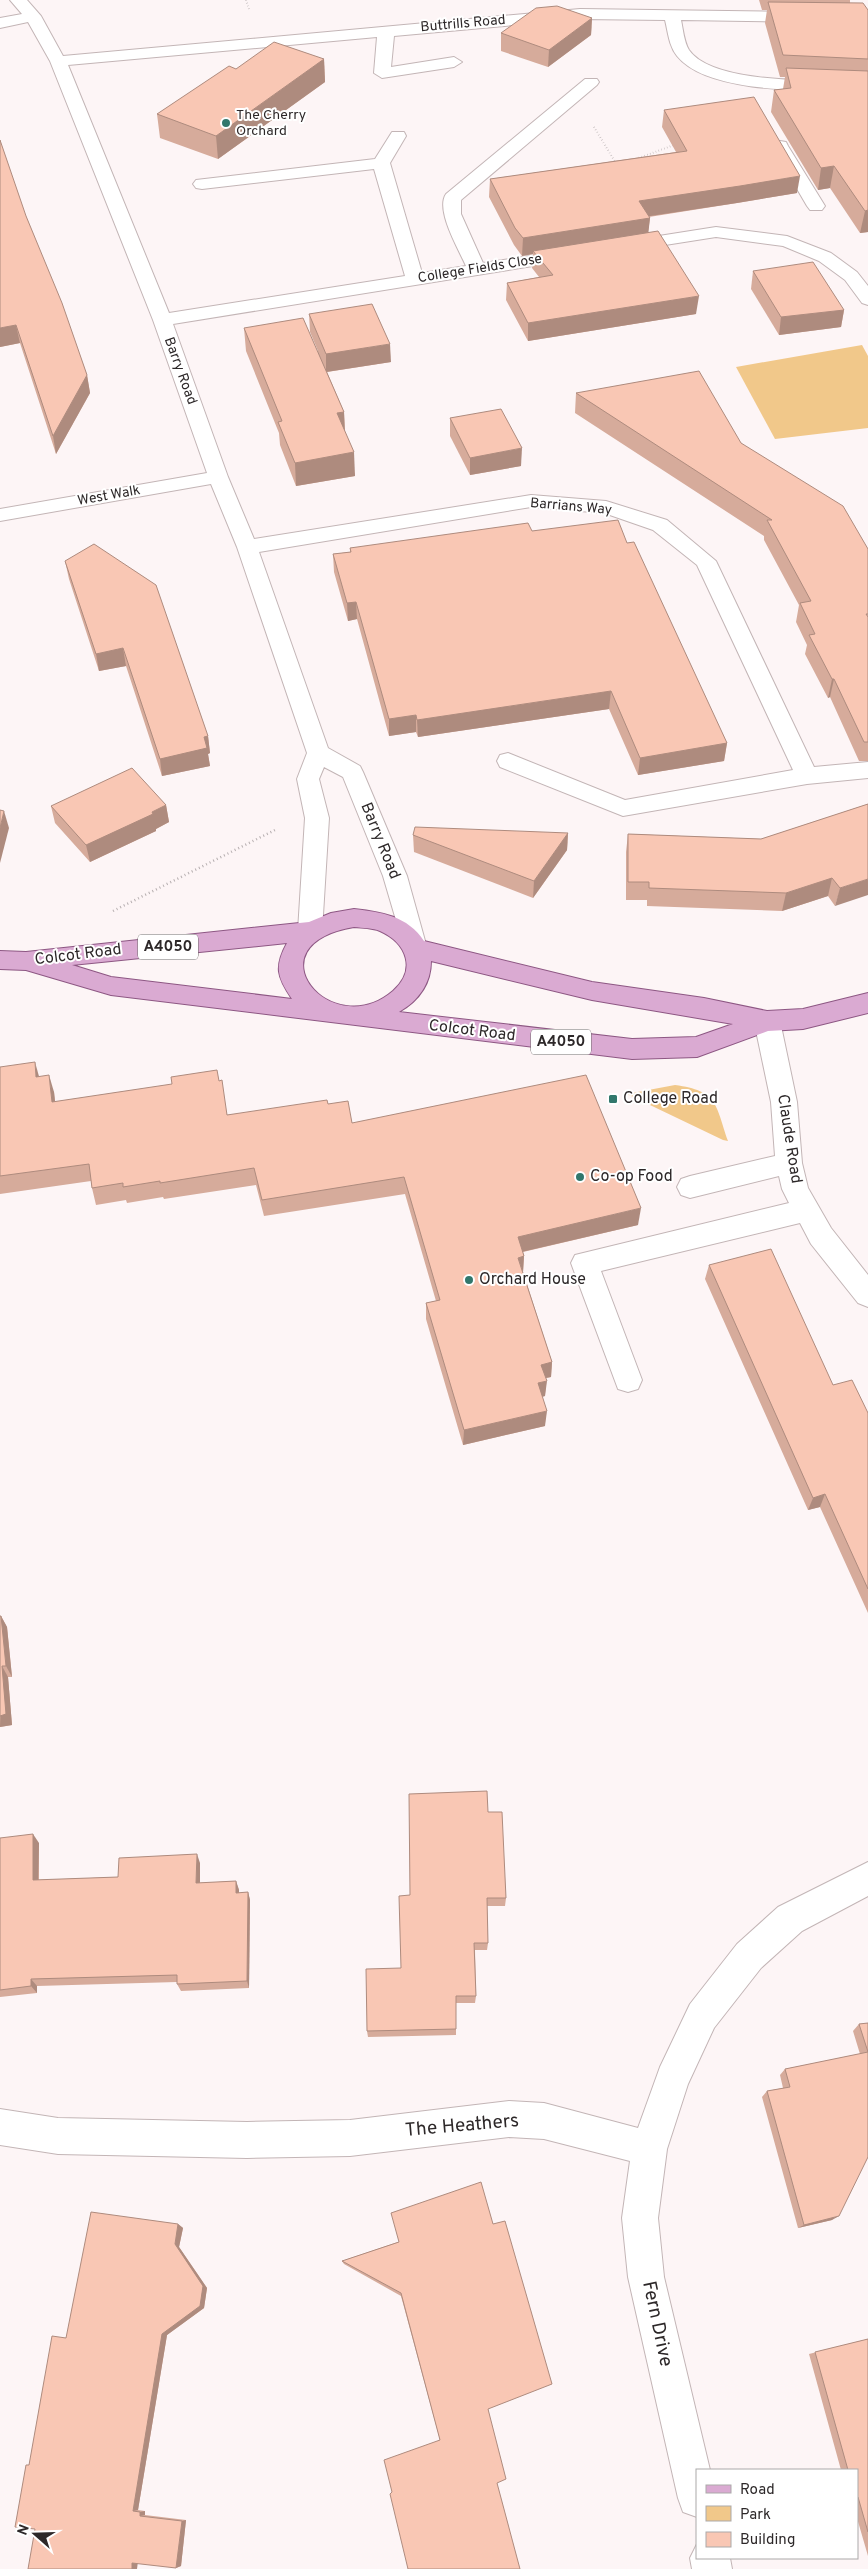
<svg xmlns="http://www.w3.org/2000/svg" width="868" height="2569" font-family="Overpass,sans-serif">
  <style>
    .green { fill: #f1c88a }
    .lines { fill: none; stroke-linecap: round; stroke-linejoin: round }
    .minor-casing { stroke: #c3b5b6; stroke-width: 2 }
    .major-casing { stroke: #8d5783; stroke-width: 2 }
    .path-far1 { stroke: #b6afb0; stroke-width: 2; stroke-dasharray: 0.5 2.5; stroke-linecap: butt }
    .path { stroke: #b6afb0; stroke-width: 2.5; stroke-dasharray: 1 3; stroke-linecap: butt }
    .minor { fill: #fff; fill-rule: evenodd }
    .major { fill: #daaad2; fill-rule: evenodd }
    .wall { fill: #d6ab9b }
    .shaded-wall { fill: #ae8b7e }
    .building { fill: #f9c7b4; stroke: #ae8b7e }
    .poi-dot { fill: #31776c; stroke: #fff; stroke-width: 2 }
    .labels { text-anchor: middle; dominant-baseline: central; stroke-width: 4; stroke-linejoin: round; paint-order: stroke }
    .far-street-label { font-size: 14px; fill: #2d2829; stroke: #fff }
    .far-poi-label { font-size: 14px; fill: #2d2829; stroke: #fff; text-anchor: start }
    .shield { fill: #fff; stroke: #6c6869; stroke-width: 1 }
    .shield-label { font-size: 15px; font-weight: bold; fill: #2d2829 }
    .street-label { font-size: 16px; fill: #2d2829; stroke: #fff }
    .poi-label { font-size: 16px; fill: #2d2829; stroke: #fff; text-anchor: start }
    .near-street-label { font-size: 19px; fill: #2d2829; stroke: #fff }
  </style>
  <rect width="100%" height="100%" fill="#fdf5f6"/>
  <g class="green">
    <path d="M862,345L868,356V428L775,439L736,367Z"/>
    <path d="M675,1085C718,1091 715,1103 728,1141L723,1140L627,1094Z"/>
  </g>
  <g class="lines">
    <g class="minor-casing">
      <g id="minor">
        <path d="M10,0H27L41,16L63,56L580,9L868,13V23L681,20C683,29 684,42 689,50C714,86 828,80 868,81V91C821,90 709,96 677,56C669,46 668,32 665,20L580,19L394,36L391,67L454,57L462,62L454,67L382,78L374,73L377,37L68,65L169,313L405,276L374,169L202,189L196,188L193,184L196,180L375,159L392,132H404L406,136L390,163L422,273L466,266C459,250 435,210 446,194L585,79H597L599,82L597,85L461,200V214L483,263L570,250L576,251L579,255L576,259L173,324L228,477L254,539L531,495L606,501L667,520L716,561L814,767L868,762V778L807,784L623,816L500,767L497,761L500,755L508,753L625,800L793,770L697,565L653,530L604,513L531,507L259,552L328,748L360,766L363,772L407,876L427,948L424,954L415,957L406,954L383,876L343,777L324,767L319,779L329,818L322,931L319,937L310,940L301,937L298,931L305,818L297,779L307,753L237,547L211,484L0,521V509L207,473L153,320L50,61L28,22L0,28V18L22,14Z"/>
        <path d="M780,141L786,142L788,146L825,206L822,210H810L807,206L772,146L774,142Z"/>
        <path d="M716,227L787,236L831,253L857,272L868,286V305L862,303L845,280L819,261L783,246L716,237L627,251L621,250L618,246L621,242L627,241Z"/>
        <path d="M767,1011L776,1014L780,1021L797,1102L802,1163L808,1188L831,1228L868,1275V1307L858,1303L811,1244L800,1223L601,1271L642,1380L638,1389L628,1392L618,1389L571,1263L575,1255L789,1203L782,1189L779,1176L690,1198L681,1195L677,1187L681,1179L690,1176L775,1156L771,1102L754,1021L758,1014Z"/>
        <path d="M868,1862V1896L802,1931L761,1968L714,2028L688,2084L667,2149L658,2218L664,2277L710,2470H697V2517L683,2512L678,2498L628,2277L622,2218L630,2161L544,2139L509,2137L350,2156L247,2158L58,2154L0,2145V2109L58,2118L247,2122L350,2120L509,2101L544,2103L638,2128L660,2067L690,2004L737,1944L778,1907Z"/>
        <path d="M697,2544V2558H730L732,2569H692L690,2558Z"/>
      </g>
    </g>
    <g class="major-casing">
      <path id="major" d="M354,909C381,912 408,916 424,941L592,982L704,998L767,1011L803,1009L868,993V1013L803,1029L768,1031L697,1057L632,1059L111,995L26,970L0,969V951L26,952L309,922L331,913ZM354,927C363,928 373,928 380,931C407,943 417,970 393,991C331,1044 248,945 354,927ZM287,943C274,967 277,977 292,999L111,977L72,965ZM431,961L592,1000L733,1024L696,1037L632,1039L399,1012C418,1001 431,984 431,961Z"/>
    </g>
    <g class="path-far1">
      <path d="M246,0L249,9"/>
      <path d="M594,127L617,165"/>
      <path d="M636,159L674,145"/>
    </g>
    <path class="path" d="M113,911L275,830"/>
    <use href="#minor" class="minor"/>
    <use href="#major" class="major"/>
  </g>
  <g class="wall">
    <path d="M759,0H850V3L868,10V232L860,233L830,188L818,190L771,112L774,90L783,89L785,77H780L765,23L767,10H762Z"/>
    <path d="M592,18L591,35L548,67L501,51V33Z"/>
    <path d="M324,59L325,82L218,159L160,138L157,114L236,69Z"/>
    <path d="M664,110L797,193L737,203L649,217L650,218L648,232L696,314L528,341L506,300L507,283L539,277L532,268L533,254L522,256L514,245L489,197L490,179L676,152L662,127Z"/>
    <path d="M26,216L87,375L90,393L56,454L20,343L0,347Z"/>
    <path d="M753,271L844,310L841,327L779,335L751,289Z"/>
    <path d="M309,314L391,362L327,372L344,412L345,432L355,476L296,486L280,445L279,433L246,351L244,328L318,351L310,332Z"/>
    <path d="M576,393L741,443L868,549V761H859L830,697L828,698L805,654L807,645L796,622L799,605L764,540V536L575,413Z"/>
    <path d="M450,418L521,466L470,475L450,436Z"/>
    <path d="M532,531L627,543L727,743L724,761L638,775L609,709L418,737L416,732L389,736L357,619L348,621L334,572L333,554L350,552V548Z"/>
    <path d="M65,561L208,736L210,753L208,754L210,766L162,776L126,666L99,671L69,579Z"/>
    <path d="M868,804L835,906L828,896L782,911L647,906V900H626V852L628,834L761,839Z"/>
    <path d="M166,805L169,822L156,829V831L90,862L55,823L51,806Z"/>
    <path d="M568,833L567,850L533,898L414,852L413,835Z"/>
    <path d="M0,1067L39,1076L54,1092L55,1102L219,1081L227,1115L328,1104L352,1123L638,1225L523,1252L524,1256L523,1272L552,1362L551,1377L546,1378L545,1396L542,1397L545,1426L463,1445L426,1319V1303L436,1301L405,1194L264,1216L256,1185L164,1199L163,1197L127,1203L126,1200L96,1205L92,1188L91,1181L0,1194Z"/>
    <path d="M709,1265L833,1385L868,1413V1613L820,1507L808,1510L705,1279Z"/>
    <path d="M1,1616L7,1627L12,1677H8L12,1725L0,1727Z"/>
    <path d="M488,1812L506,1898L505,1906H487L488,1943L487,1950H475L476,1996L475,2003H456V2035L368,2037L367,2031L401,1968L410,1895Z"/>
    <path d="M0,1838L39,1843V1880L118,1877L200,1863V1883L236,1881L239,1890V1893L248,1892L250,1900L249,1988L181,1991L177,1984V1982L37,1986V1993L0,1997Z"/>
    <path d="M868,2023V2157L832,2220L798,2228L762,2097L767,2091L783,2088L780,2075L785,2069L860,2054L853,2031L859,2024Z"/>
    <path d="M178,2224L183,2228L179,2247L207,2288L204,2308L167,2335L138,2510L145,2511V2515L186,2520L181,2566L176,2568L35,2529L26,2465H29L66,2338Z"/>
    <path d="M398,2242L488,2409L392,2492L440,2440L401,2296L344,2264L342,2261Z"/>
    <path d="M868,2339V2556L857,2518V2470H841L809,2354Z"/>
  </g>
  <g class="shaded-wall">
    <path d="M592,18L591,35L548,67L549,50Z"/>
    <path d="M324,59L325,82L218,159L216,136Z"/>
    <path d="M834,166L830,188L818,190L821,168Z"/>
    <path d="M800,176L797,193L737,203L637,218L639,201Z"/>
    <path d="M868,210V232L860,233L865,211Z"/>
    <path d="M650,218L648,236L533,251V254L522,256L523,238Z"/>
    <path d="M699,296L696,314L528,341V323Z"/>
    <path d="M844,310L841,327L779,335L781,317Z"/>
    <path d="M16,325L20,343L0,347V328Z"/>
    <path d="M390,344L391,362L326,372V354Z"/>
    <path d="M87,375L90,393L56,454L53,436Z"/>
    <path d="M344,412L345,435L337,413Z"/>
    <path d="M522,448L521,466L470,475V458Z"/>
    <path d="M354,452L355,476L296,486L295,463Z"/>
    <path d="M356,602L357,619L348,621L347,603Z"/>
    <path d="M123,648L126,666L99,671L96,654Z"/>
    <path d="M832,679H834L830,697L828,698Z"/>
    <path d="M611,691L609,709L418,737L417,720Z"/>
    <path d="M416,715V732L389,736V719Z"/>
    <path d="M208,736L210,753L208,754L210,766L162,776L160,759L204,737Z"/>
    <path d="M727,743L724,761L638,775L640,758Z"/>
    <path d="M166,805L169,822L156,829V831L90,862L86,845Z"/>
    <path d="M4,811L9,828L0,863V828Z"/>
    <path d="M568,833L567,850L533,898L534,881Z"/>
    <path d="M832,878L828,896L782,911L786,893Z"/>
    <path d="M868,879V895L835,906L840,888Z"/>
    <path d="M35,1062L40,1080L36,1077Z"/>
    <path d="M49,1075L54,1092L57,1119L52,1102Z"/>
    <path d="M641,1208L638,1225L517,1253L518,1237Z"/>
    <path d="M524,1256L523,1272L518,1258Z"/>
    <path d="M552,1362L551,1377L540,1379L541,1365Z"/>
    <path d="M547,1381L545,1396L536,1398L538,1383Z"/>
    <path d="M547,1411L545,1426L463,1445L464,1430Z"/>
    <path d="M825,1494L820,1507L808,1510L813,1498Z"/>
    <path d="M1,1616L7,1627L12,1677L6,1666Z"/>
    <path d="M2,1666L8,1677L12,1725L0,1727Z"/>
    <path d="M33,1834L39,1843L38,1888L33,1880Z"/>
    <path d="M197,1854L200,1863V1892L196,1883Z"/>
    <path d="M236,1881L239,1890V1901L236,1893Z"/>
    <path d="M248,1892L250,1900L249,1988L247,1981Z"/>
    <path d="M31,1979L37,1986V1993L31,1986Z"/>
    <path d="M839,2216L832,2220L798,2228L804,2225Z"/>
    <path d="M178,2224L183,2228L179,2247L207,2288L204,2308L167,2335L138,2510L133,2511Z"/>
    <path d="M145,2511V2515L140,2516V2512Z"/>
    <path d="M186,2520L181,2566L176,2568L182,2521Z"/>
    <path d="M138,2561L137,2569H132V2563Z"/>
  </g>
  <g class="building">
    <path d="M768,2L863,3L868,10V59L783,55Z"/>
    <path d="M557,6L592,18L549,50L501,33L536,8Z"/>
    <path d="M274,42L324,59L216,136L157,114L229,66L236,69Z"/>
    <path d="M786,68L868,71V210L865,211L834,166L821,168L774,90L791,88Z"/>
    <path d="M754,97L800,176L740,186L639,201L650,218L523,238L515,228L490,179L687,151L664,110Z"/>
    <path d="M0,140L26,216L62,303L87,375L53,436L16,325L0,328Z"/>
    <path d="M658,231L699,296L528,323L507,283L553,275L533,251Z"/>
    <path d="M813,262L844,310L781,317L753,271Z"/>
    <path d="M372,304L390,344L326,354L309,314Z"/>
    <path d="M303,318L344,412L337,413L354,452L295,463L278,422L282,421L244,328Z"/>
    <path d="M699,371L741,443L843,506L868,549V614H866L868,617V742H864L834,679H832L809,635L815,634L800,603L811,601L767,520H772L576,393Z"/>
    <path d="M501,409L522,448L470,458L450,418Z"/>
    <path d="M618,520L627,543L634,542L727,743L640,758L611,691L417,720L416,715L389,719L356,602L347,603L333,554L351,552L350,548L528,523L532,531Z"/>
    <path d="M94,544L156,585L208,736L204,737L207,748L160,759L123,648L96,654L65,561Z"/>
    <path d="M132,768L166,805L152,812L153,814L86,845L51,806Z"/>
    <path d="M868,804V879L840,888L832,878L786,893L649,888V882H628V834L761,839Z"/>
    <path d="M0,810L4,811L0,828Z"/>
    <path d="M415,827L568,833L534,881L413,835Z"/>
    <path d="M35,1062L36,1077L49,1075L52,1102L172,1084L171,1077L217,1070L219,1081L222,1080L227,1115L327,1100L328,1104L348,1101L352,1123L586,1075L641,1208L518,1237L524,1256L518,1258L552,1362L541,1365L547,1381L538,1383L547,1411L464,1430L426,1303L440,1300L404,1177L262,1200L254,1168L160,1183V1181L123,1187V1183L92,1188L89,1164L0,1176V1067Z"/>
    <path d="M771,1249L833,1385L852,1380L868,1413V1589L825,1494L813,1498L709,1265Z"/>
    <path d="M0,1616H1L6,1666H2L6,1714L0,1716Z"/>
    <path d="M487,1791L488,1812H502L506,1898H487L488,1943H474L476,1996H456V2029L367,2031L366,1969L401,1968L399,1896L410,1895L409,1794Z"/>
    <path d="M33,1834V1880L118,1877L119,1858L197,1854L196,1883L236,1881V1893L248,1892L247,1981L177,1984V1975L31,1979V1986L0,1990V1838Z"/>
    <path d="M868,2023V2157L839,2216L804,2225L767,2091L790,2087L785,2069L868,2052L859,2024Z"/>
    <path d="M481,2182L493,2224L505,2221L552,2384L488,2409L506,2479L497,2483L520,2569H408L390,2494L392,2492L384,2460L440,2440L401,2293L342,2261L399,2242L391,2213Z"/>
    <path d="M91,2212L178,2224L175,2244L203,2286L200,2306L162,2334L133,2511L140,2512V2516L182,2521L176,2568L132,2563V2569H28L35,2529L15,2527L26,2465H29L52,2336L66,2338Z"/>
    <path d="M868,2339V2532L858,2497H857V2470H848L815,2352Z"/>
  </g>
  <g class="poi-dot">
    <circle cx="226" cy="123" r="5"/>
    <rect x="608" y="1094" width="10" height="10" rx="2.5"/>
    <circle cx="580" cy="1177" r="5"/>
    <circle cx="469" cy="1280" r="5"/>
  </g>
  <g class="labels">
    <g class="far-street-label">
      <text transform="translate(463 24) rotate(-5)">Buttrills Road</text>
      <text transform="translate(480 269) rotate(-9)">College Fields Close</text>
      <text transform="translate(180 371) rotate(70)">Barry Road</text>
      <text transform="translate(109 496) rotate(-10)">West Walk</text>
      <text transform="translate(571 507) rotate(5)">Barrians Way</text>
    </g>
    <g class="far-poi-label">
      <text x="236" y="115">The Cherry<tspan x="236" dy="16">Orchard</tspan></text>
    </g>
    <g class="shield">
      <rect x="138" y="934.5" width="60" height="25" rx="4"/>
      <rect x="531" y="1029.5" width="60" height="25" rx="4"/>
    </g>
    <g class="shield-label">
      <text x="168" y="947">A4050</text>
      <text x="561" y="1042">A4050</text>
    </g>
    <g class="street-label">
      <text transform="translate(380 841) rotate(68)">Barry Road</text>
      <text transform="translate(78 955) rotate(-7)">Colcot Road</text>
      <text transform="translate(472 1031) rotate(7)">Colcot Road</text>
      <text transform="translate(789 1139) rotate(81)">Claude Road</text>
    </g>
    <g class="poi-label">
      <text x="623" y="1099">College Road</text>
      <text x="590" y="1177">Co-op Food</text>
      <text x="479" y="1280">Orchard House</text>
    </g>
    <g class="near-street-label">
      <text transform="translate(462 2126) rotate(-5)">The Heathers</text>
      <text transform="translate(657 2324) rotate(78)">Fern Drive</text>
    </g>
  </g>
  <rect x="696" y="2469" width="162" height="90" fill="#ffffff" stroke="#aba9a9"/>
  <rect x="706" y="2485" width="25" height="8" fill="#daaad2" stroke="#aba9a9"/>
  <text x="740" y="2494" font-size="15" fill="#2d2829">Road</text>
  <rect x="706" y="2506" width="25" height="15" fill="#f1c88a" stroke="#aba9a9"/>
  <text x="740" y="2519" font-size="15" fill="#2d2829">Park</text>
  <rect x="706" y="2532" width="25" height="15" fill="#f9c7b4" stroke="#aba9a9"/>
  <text x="740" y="2544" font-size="15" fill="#2d2829">Building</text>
  <g transform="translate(35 2534) rotate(290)" stroke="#ffffff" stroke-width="4" paint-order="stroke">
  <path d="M0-4L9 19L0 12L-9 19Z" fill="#2d2829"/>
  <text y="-8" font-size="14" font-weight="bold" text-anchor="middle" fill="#2d2829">N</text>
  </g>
</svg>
